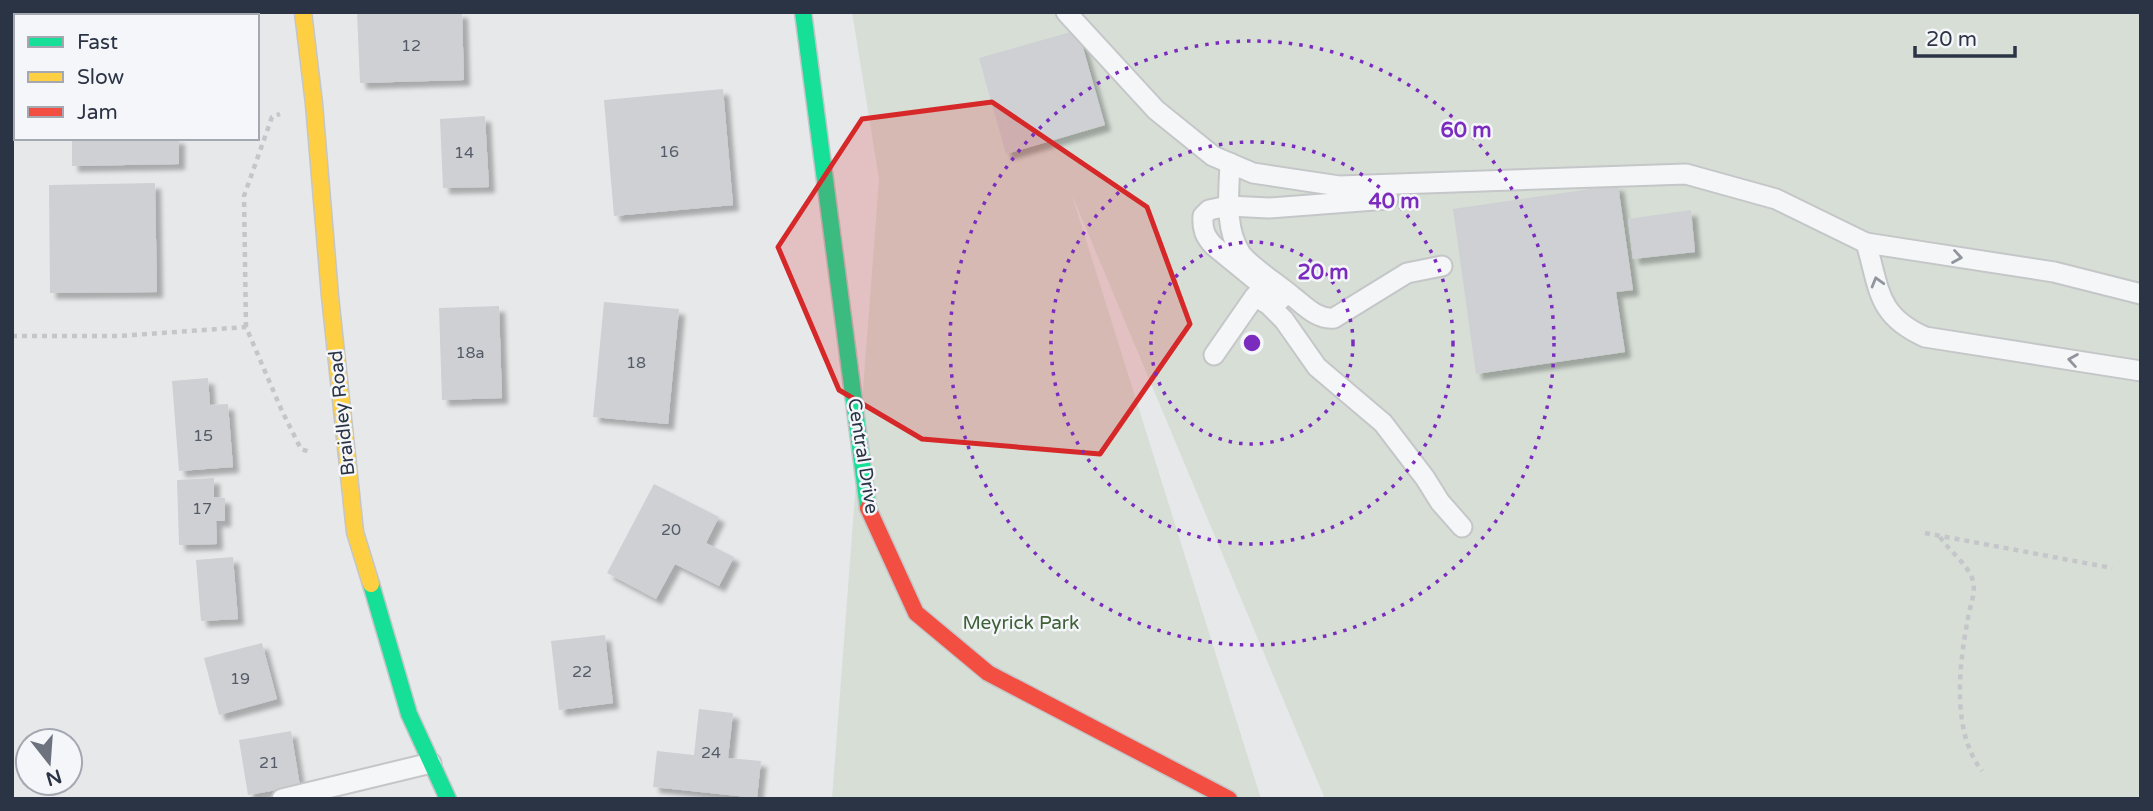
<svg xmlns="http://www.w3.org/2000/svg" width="2153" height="811" font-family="'Varela Round',sans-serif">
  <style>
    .green { fill: #d6ded6 }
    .building { fill: #ced0d3; filter: url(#shadow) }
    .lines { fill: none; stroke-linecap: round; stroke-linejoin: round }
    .lane-casing { stroke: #c4c6c8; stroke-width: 23 }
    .fast-casing { stroke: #c4c6c8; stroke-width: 19 }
    .slow-casing { stroke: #c4c6c8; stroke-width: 19 }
    .jam-casing { stroke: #c4c6c8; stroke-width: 19 }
    .path { stroke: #c5c6ca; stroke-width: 4.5; stroke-dasharray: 5 5; stroke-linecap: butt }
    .lane { stroke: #f5f6f7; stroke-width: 19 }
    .fast { stroke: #16e098; stroke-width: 16 }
    .slow { stroke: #ffcf43; stroke-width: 16 }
    .jam { stroke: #f24e42; stroke-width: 16 }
    .oneway { stroke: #90959e }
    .marked { fill: #d62828; fill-opacity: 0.2; stroke: #d62828; stroke-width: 5; stroke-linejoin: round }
    .ring { fill: none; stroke: #7b2cbf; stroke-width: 3.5; stroke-dasharray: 3.5 7 }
    .labels { text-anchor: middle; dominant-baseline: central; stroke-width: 5; stroke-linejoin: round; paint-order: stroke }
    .number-label { font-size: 16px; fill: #545c69 }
    .street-label { font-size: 19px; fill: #2b3445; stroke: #f4f6f9 }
    .park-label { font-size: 19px; fill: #3f6138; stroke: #f4f6f9 }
    .centre { fill: #7b2cbf; stroke: #f4f6f9; stroke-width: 3.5 }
    .ring-label { font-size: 21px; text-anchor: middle; font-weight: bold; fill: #7b2cbf; stroke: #f4f6f9; stroke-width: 5; stroke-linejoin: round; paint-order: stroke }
  </style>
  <defs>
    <filter id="shadow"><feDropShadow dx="6" dy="6" stdDeviation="2" flood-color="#0004"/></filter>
  </defs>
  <rect width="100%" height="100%" fill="#e6e8ea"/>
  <path class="green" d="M852,12H2141V799H1325L1072,195L1261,799H832L879,179Z"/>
  <g class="building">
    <path d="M357,12H462L464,80L360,83Z"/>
    <path d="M1078,30L1105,125L1006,154L979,58Z"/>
    <path d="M723,89L733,205L614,216L604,100Z"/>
    <path d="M485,116L489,187L443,188L440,119Z"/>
    <path d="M72,138H179V164L72,166Z"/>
    <path d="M155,183L157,292L50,293L49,185Z"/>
    <path d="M1618,185L1633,290L1616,292L1625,352L1476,374L1453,209Z"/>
    <path d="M1691,210L1695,252L1633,259L1628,219Z"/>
    <path d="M604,302L679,309L668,424L593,417Z"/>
    <path d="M499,306L502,398L442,400L439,308Z"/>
    <path d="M208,378L210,405L228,404L233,467L179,471L172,381Z"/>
    <path d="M214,478V497L225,498V521H216L217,544L179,545L177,480Z"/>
    <path d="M654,484L719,517L706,543L734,557L719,586L675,564L656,599L607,573Z"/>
    <path d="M233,557L238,619L201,621L196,560Z"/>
    <path d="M605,635L613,703L559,710L551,641Z"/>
    <path d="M262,643L277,699L219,715L204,658Z"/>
    <path d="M699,709L733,713L728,758L761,761L757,798L653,787L657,751L694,755Z"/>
    <path d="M291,731L300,786L248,795L239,740Z"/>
  </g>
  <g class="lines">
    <g class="lane-casing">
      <g id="lane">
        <path d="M1066,12L1156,110L1213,156L1253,173L1339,186L1686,174L1776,199L1866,243L2054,272L2141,294"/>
        <path d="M1230,163C1229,193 1224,228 1241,254C1250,266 1279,285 1292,296C1304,305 1317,320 1334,318L1407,273L1442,266"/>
        <path d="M1866,243C1880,289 1876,315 1925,337L2141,371"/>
        <path d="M1280,300L1214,246C1205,237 1202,229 1203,216L1209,210L1228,206L1269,208L1388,199"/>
        <path d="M1214,355L1255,296L1269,305L1284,320L1317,367L1383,423L1425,478L1440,502L1462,527"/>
        <path d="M282,799L431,763"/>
      </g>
    </g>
    <g class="fast-casing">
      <g id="fast">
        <path d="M803,12L868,508"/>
        <path d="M371,584L409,714L448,799"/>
      </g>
    </g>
    <g class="slow-casing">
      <path id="slow" d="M303,12L314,104L330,296L355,532L371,584"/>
    </g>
    <g class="jam-casing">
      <path id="jam" d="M868,508L916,613L988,673L1229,799"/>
    </g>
    <g class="path">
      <path d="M246,327L244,196L272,117L280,114"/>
      <path d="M12,336H119L246,327L282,411L301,449L310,452"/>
      <path d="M1925,533L2112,568"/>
      <path d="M1940,537C1949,551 1969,565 1973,581C1976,594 1970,605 1968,618C1959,665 1951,731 1982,771"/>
    </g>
    <use href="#lane" class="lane"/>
    <use href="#fast" class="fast"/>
    <use href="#slow" class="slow"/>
    <use href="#jam" class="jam"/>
  </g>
  <defs><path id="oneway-chevron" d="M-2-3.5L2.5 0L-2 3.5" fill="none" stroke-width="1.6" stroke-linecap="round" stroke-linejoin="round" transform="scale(1.75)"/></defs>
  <g class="oneway">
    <use href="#oneway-chevron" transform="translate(1957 257) rotate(9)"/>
    <use href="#oneway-chevron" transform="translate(1877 282) rotate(-106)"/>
    <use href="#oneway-chevron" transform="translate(2073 360) rotate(-171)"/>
  </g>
  <path class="marked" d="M992,102L1147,207L1190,324L1100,454L922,439L839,390L778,247L862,119Z"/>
  <g class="ring">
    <circle cx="1252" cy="343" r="101"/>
    <circle cx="1252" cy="343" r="201"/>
    <circle cx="1252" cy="343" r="302"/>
  </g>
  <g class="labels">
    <g class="number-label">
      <text x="411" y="46">12</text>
      <text x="669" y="152">16</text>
      <text x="464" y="153">14</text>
      <text x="470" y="353">18a</text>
      <text x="636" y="363">18</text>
      <text x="203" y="436">15</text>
      <text x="202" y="509">17</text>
      <text x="671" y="530">20</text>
      <text x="582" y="672">22</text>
      <text x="240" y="679">19</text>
      <text x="711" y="753">24</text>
      <text x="269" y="763">21</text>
    </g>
    <g class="street-label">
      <text transform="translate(342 413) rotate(-96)">Braidley Road</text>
      <text transform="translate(863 456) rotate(81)">Central Drive</text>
    </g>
    <g class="park-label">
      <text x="1021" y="623">Meyrick Park</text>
    </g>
  </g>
  <circle cx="1252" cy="343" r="10" class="centre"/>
  <g class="ring-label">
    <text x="1466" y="137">60 m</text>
    <text x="1394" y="208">40 m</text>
    <text x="1323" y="279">20 m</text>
  </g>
  <rect width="2153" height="811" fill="none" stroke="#2b3445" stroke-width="28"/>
  <rect x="14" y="14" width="245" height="126" fill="#f4f6f9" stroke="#a4a8b1" stroke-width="2"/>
  <rect x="28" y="37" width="35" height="10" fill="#16e098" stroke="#a4a8b1" stroke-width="2"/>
  <text x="77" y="49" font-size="21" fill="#2b3445">Fast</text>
  <rect x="28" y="72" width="35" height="10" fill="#ffcf43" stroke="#a4a8b1" stroke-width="2"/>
  <text x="77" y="84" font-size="21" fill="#2b3445">Slow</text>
  <rect x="28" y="107" width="35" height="10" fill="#f24e42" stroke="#a4a8b1" stroke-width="2"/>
  <text x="77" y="119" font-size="21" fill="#2b3445">Jam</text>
  <g transform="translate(49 762) rotate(163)"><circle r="33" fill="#f4f6f9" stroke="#a4a8b1" stroke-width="2"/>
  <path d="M0-5L12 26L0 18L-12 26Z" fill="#6c737f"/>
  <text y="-10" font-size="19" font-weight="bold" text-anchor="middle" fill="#2b3445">N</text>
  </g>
  <path d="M1915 46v10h100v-10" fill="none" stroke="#2b3445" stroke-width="3.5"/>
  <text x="1926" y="46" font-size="21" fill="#2b3445" stroke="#f4f6f9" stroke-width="5" paint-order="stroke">20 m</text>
</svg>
